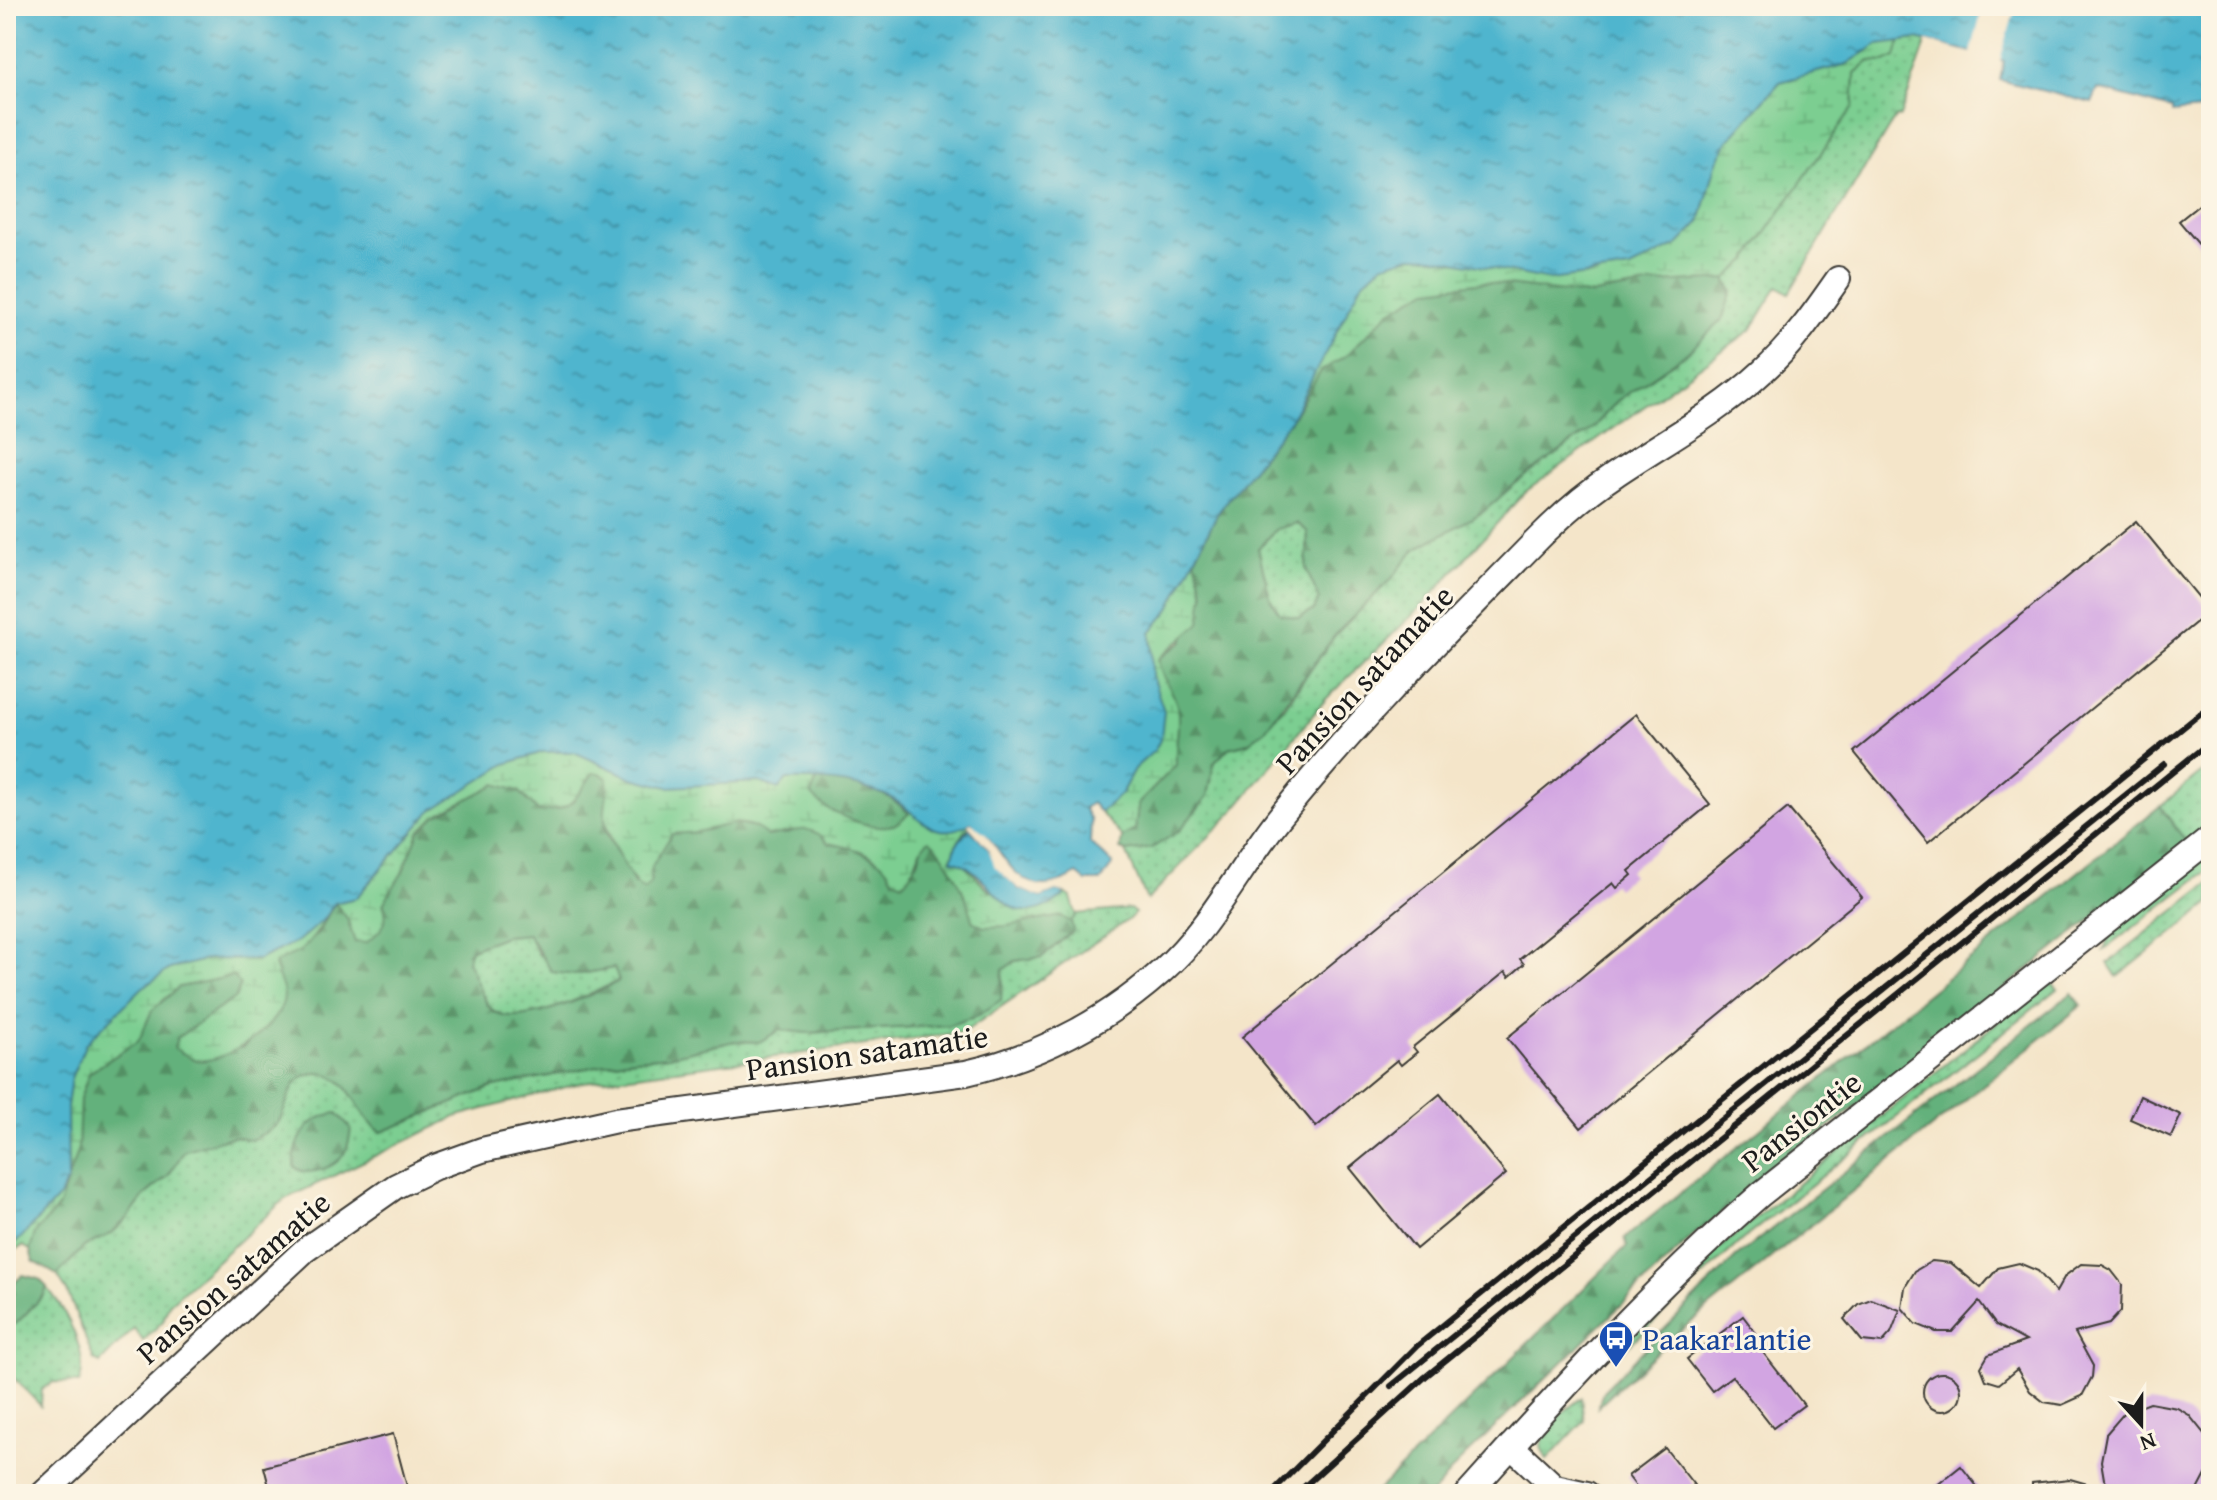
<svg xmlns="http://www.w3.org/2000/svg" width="2217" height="1500" font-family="'Gentium Book Plus',serif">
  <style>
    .grass { fill: url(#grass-dots); stroke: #4c7556; stroke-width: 2 }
    .forest { fill: url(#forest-firs); stroke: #40664c; stroke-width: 2; fill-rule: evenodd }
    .wetland { fill: url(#wetland-marsh); stroke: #4c7556; stroke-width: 2; fill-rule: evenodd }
    .water { fill: url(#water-ripples); stroke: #366875; stroke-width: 2 }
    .pier { fill: #f4e5c9 }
    .building { fill: #d2a5e2 }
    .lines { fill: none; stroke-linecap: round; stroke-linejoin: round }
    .minor-casing { stroke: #3c3a36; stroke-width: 28 }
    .minor { stroke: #fff; stroke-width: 24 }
    .rail { stroke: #1c1c1c; stroke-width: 6 }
    .labels { text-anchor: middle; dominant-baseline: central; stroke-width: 6; stroke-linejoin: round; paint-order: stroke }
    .street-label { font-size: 32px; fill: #1c1c1c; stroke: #fcf5e5 }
    .transit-label { font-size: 32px; fill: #164399; stroke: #fcf5e5; text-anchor: start }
  </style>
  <defs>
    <pattern id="grass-dots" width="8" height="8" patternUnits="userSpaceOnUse" patternTransform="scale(2)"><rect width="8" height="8" fill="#7bce91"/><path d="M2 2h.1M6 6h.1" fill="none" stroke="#6ab07c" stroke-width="1.8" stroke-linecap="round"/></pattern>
    <pattern id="forest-firs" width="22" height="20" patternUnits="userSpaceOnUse" patternTransform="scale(2)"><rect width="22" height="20" fill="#64b17b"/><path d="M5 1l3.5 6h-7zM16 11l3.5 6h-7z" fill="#528f64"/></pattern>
    <pattern id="wetland-marsh" width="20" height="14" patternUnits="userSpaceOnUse" patternTransform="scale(2)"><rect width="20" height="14" fill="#7bce91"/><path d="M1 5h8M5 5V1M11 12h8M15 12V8" fill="none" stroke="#6ab07c"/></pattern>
    <pattern id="water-ripples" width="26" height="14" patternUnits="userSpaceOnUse" patternTransform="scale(2)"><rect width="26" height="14" fill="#4fb5ce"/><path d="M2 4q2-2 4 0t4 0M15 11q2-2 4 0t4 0" fill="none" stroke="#4192a6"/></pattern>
  </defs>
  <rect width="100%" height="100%" fill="#fcf5e5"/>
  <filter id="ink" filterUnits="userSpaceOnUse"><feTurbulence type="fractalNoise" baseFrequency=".0125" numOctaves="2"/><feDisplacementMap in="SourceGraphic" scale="16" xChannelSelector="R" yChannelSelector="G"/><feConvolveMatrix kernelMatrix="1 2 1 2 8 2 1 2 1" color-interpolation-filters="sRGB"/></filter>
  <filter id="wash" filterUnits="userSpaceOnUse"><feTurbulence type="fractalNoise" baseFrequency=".006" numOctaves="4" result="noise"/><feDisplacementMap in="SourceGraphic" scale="32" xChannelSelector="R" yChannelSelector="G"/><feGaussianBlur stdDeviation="1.8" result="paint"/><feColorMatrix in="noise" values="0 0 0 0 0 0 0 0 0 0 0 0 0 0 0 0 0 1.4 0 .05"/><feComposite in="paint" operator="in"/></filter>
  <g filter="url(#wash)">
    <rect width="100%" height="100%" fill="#f4e5c9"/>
    <g class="grass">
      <path d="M1918,39L1927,41L1900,117L1896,116L1789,293L1778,286L1751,330L1525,492L1426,602L1326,699L1232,813L1147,900L1126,852L1152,848L1208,796L1214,763L1229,748L1248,743L1284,708L1336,634L1392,578L1414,550L1483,512L1516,483L1593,428L1617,401L1687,353L1732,291L1726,279L1747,260L1853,107L1855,74L1870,61L1885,62L1900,41Z"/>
      <path d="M1297,523L1308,532L1306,569L1319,598L1314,610L1299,618L1280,614L1270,598L1258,548L1277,529Z"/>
      <path d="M2211,765V824L2187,843L2160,806Z"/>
      <path d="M2211,851V868L2104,950L2110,932Z"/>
      <path d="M2211,882V903L2117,977L2108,963Z"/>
      <path d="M1130,909L1135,913L1129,919L964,1032L584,1082L458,1116L285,1199L169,1304L163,1321L143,1341L134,1328L100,1363L94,1360L67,1291L57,1275L85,1246L111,1234L128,1218L145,1195L168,1176L185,1150L234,1136L252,1140C260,1135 273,1130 278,1123C290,1104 287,1074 317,1073C353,1072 356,1119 382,1132L490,1088L626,1060L669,1056L735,1041L759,1042L780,1030L807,1033L950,1025L1003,985L1002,970L1015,961L1042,957L1073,931L1071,922L1076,914Z"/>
      <path d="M528,934L538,954L575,975L614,968L620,980C596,992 510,1034 490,1007C480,995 475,975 467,962L471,949L505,936Z"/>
      <path d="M2052,983L2058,989L1742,1240L1623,1351L1637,1328L1713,1253L2042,986Z"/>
      <path d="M47,1287C64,1308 91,1355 79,1383L54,1382L42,1389L41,1406L6,1370V1323H16L44,1295Z"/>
      <path d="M1581,1398L1584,1421L1547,1460L1541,1447L1545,1427Z"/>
    </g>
    <g class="forest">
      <path d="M1726,279L1732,291L1722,320L1687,353L1617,401L1593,428L1516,483L1483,512L1414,550L1392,578L1336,634L1264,731L1248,743L1229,748L1214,763L1208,796L1179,831L1152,848L1126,852L1120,849L1122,837L1135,830L1138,804L1176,765C1174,746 1181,724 1177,706C1173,688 1159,676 1158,659L1182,642L1204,594L1195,559L1217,514L1291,419L1321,371L1348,354L1390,311L1428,289L1484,282L1588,295L1658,283ZM1297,523L1308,532L1306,569L1319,598L1314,610L1299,618L1280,614L1270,598L1258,548L1277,529Z"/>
      <path d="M593,773H600L607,778C610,797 601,815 607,834C612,848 628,867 634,884L650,883L652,866L672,834L707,830L727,822L785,834L801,828L819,831L828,843L853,848L886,864L893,879L918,862L922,845L929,839L939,847L957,878L1006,926L1061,916L1071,922L1073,931L1042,957L1015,961L1003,970L1001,1000L979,1015L950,1025L807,1033L780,1030L759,1042L735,1041L669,1056L626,1060L490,1088L382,1132C356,1119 353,1072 317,1073C287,1074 290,1105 278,1123C273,1130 260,1135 252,1140L234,1136L185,1150L168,1176L145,1195L128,1218L111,1234L85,1246L57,1275L33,1261L30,1250L35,1233L59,1206L78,1148L80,1098L89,1073L139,1040L152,1010L179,987L233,976L241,985L236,997L177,1038L242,1048C278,1017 290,1013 273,965L316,935L335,903L347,918L355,942L402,873L419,832L435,816L496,784L519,791L538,811C574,811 574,799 593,773ZM528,934L552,972L575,975L614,968L619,981C596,993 510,1034 489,1007C480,995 475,975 467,961L471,949L505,936Z"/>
      <path d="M817,779C849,782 888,789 909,814C905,817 898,824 893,825C869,832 825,812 811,794Z"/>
      <path d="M2160,806L2187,843L1694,1235L1461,1460L1432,1494H1374L1627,1246L1625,1238Z"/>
      <path d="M2072,993L2082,1005L1673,1337L1598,1407L1603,1391L1736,1257Z"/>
      <path d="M337,1113L351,1128C350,1138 348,1151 340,1159C330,1169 304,1178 294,1166C295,1138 308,1117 337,1113Z"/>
      <path d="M23,1275L39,1279L47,1287L44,1295L16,1324L6,1323V1290Z"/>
    </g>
    <g class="wetland">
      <path d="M1918,39L1900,41L1896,57L1885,62L1870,61L1855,74L1853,107L1747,260L1726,279L1658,283L1588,295L1484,282L1428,289L1390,311L1348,354L1321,371L1291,419L1217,514L1195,559L1204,594L1200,623L1158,659C1159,676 1173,688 1177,706C1181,724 1174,746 1176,765L1138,804L1135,830L1122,837L1092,803L1105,697L1335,269L1760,52Z"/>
      <path d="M737,744L971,823L956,845L952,859L962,862L990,891L1063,897L1064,893L1071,897L1076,914L1071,922L1061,916L1006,926L984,927L972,921C971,901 945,851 929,840C916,849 917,871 903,883L893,879C881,853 855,848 828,843C810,820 792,833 767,836C747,816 729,825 705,830C695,833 683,833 672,834L652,866L650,883L644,890C630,882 606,834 605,817C604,804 609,792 607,778L600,773H593C574,799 574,811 538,811L519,791L496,784L435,816L419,832L402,873L383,904C391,923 380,932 366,943L355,942L347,918L335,903C324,919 316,938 301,950C292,957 283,956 274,965C276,974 284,987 284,995C284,1024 224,1065 197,1060C190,1058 181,1052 174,1048L177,1038L236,997L240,985L233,976L179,987L152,1010L139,1040L89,1073L80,1098L78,1148L59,1206L35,1233L30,1250L23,1246L11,1252L7,1246L6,1219L73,994L447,749ZM817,779C847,782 891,788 909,814C904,817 898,824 893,825C868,831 825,812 811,794Z"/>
    </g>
    <g class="water">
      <path d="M6,6H2211V113L2200,110L2172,113V109L2098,89L2092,103L2000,80L2004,61L1918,39L1878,44L1847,64L1780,82L1728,141L1716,164L1700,222L1679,244L1630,269L1550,280L1434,257L1411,256L1382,265L1362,283L1291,419L1217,514L1170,609L1151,632L1152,676L1164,711L1161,738L1155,750L1135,768L1121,794L1100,812L1092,803L1084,808L1091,820L1090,843L1113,864L1101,881H1086L1077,874C1030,902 1016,874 990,840C984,832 977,831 971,823C928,847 918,808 885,795C853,782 821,779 787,780L779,789L759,782L668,787L632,778L574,752H543L506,764L431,811L356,898L335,903L322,921L298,941L258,960L208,959L170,969L142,988L86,1043L71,1078L67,1106L68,1180L59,1197L19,1240L6,1247Z"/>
      <path d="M970,828L988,848L1000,870L1018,888L1041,897L1056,891L1064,893L1063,897C1001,941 997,871 952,860L956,845Z"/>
    </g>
    <g class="pier">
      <path d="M1983,6H2016L1999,64L1926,45L1927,41L1971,53Z"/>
      <path d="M971,823L985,833L1011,870L1027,882L1046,887L1064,882L1059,888L1064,893L1056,891L1041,897L1018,888L995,867L988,848L968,825Z"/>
    </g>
    <g id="blocks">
      <g class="building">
        <path d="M2199,205L2211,220V259L2179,221Z"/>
        <path d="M2136,521L2210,611L1928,842L1854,752Z"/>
        <path d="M1636,714L1710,804L1629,871L1632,875L1617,888L1613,883L1520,959L1524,964L1509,977L1505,972L1413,1047L1417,1052L1401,1065L1397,1060L1316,1127L1242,1037Z"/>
        <path d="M1788,808L1862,897L1581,1128L1507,1038Z"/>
        <path d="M1440,1094L1506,1174L1416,1249L1350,1168Z"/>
        <path d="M2140,1096L2181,1115L2171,1137L2130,1119Z"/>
        <path d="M1932,1261L1951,1263L1981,1288L1998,1268L2019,1263L2038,1271L2056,1292L2065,1276L2081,1264L2102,1265L2111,1270L2122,1284L2121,1311L2109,1324L2075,1333L2093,1366L2092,1377L2082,1396L2062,1405L2044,1402L2030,1391L2017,1369L1999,1384L1986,1380L1981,1367L1988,1355L2026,1341L1996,1325L1979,1302L1952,1332H1936L1916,1324L1902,1308L1905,1287L1915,1271Z"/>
        <path d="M1871,1299L1900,1310L1891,1333L1882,1343L1862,1341L1844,1319L1858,1304Z"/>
        <path d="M1743,1316L1766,1346L1761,1350L1804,1405L1773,1428L1732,1376L1712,1391L1687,1359Z"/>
        <circle cx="1942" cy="1392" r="19"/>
        <path d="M2150,1403L2177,1408L2189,1415L2205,1435L2210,1460L2207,1473L2196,1494H2115L2104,1479L2101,1461L2106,1434L2124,1413Z"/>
        <path d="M393,1434L409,1494H271L264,1467Z"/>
        <path d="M1665,1448L1701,1494H1642L1628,1476Z"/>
        <path d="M1961,1466L1983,1494H1926Z"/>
        <path d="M2070,1479L2105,1489V1494H2032V1483Z"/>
      </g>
    </g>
  </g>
  <g filter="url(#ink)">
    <use href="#blocks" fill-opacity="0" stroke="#3c3a36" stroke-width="2"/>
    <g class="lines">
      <g class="minor-casing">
        <g id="minor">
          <path d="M1511,1446L1555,1487L1587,1494"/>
          <path d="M43,1494L305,1250L396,1186L435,1167L482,1150L616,1120L966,1073C1040,1056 1105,1022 1162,971C1212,927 1241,864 1283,813C1359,719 1446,633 1530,547C1555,521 1583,496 1613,476C1663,442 1718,413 1762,372C1792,345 1815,312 1838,279"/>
          <path d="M1468,1494C1562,1389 1654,1287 1761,1194L2211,838"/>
        </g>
      </g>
      <use href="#minor" class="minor"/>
      <g class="rail">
        <path d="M1391,1386L2164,764"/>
        <path d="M1270,1494L1417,1346L2211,705"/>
        <path d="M1296,1494L1425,1377L2211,741"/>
      </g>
    </g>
  </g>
  <defs>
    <g id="bus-pin" transform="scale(1.8)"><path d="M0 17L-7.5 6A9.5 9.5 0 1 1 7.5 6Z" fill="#1a4fb4" stroke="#fcf5e5"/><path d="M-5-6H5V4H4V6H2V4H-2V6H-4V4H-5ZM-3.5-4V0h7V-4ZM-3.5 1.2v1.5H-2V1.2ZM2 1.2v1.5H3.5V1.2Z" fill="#fff"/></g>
  </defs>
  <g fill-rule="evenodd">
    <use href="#bus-pin" x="1616" y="1338"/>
  </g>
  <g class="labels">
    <g class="street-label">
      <text transform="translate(1364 679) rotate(-47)">Pansion satamatie</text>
      <text transform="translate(867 1052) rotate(-8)">Pansion satamatie</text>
      <text transform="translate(1801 1121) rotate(-38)">Pansiontie</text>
      <text transform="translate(233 1277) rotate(-41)">Pansion satamatie</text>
    </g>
    <g class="transit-label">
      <text x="1642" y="1338">Paakarlantie</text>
    </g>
  </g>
  <rect width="2217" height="1500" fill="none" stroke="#fcf5e5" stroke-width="32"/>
  <g transform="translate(2141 1424) rotate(159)" stroke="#fcf5e5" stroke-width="6" paint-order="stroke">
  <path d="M0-6L14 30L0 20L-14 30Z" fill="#1c1c1c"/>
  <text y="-12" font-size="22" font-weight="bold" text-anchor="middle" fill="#1c1c1c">N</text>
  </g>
</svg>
